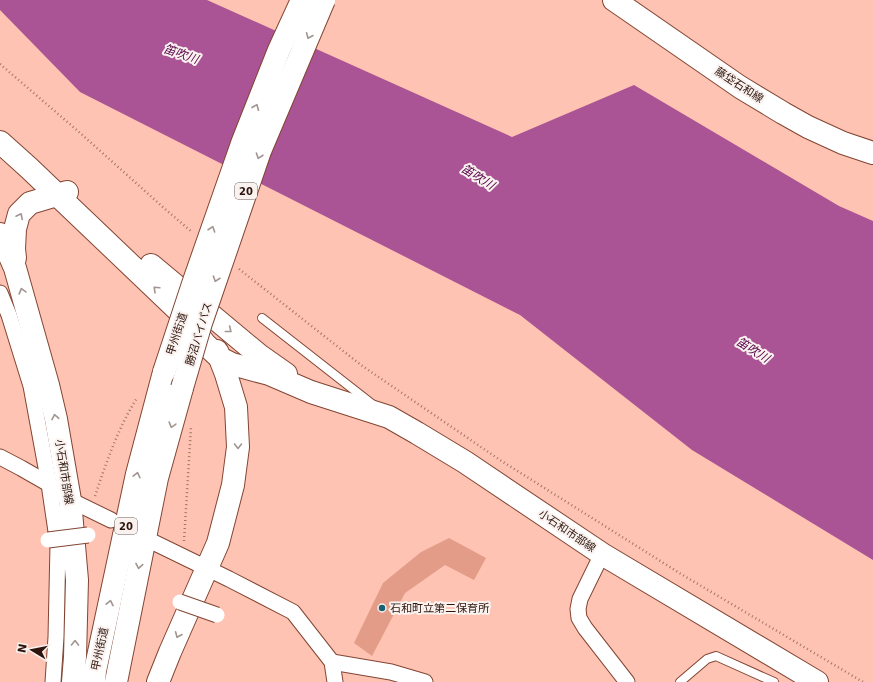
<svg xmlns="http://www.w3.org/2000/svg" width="873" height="682" font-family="'DejaVu Sans','Noto Sans JP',sans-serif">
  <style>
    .water { fill: #aa5395 }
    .building { fill: #e29c87 }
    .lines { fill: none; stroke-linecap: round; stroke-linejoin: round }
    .lane-casing { stroke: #834533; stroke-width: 10 }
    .street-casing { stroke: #834533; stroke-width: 17 }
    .secondary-casing { stroke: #834533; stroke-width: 24 }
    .highway-casing { stroke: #834533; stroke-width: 24 }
    .path { stroke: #a27669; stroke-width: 2.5; stroke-dasharray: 1 3; stroke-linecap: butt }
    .lane { stroke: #fff; stroke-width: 8 }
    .street { stroke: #fff; stroke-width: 15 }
    .secondary { stroke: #fff; stroke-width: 22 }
    .highway { stroke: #fff; stroke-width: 22 }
    .street-bridge-casing { stroke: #834533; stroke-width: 17; stroke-linecap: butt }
    .highway-bridge-casing { stroke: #834533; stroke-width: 24; stroke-linecap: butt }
    .street-bridge { stroke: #fff; stroke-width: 15 }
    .highway-bridge { stroke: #fff; stroke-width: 22 }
    .oneway { stroke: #a19592 }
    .poi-dot { fill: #1a6171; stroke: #f9f2ef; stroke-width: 1.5 }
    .labels { text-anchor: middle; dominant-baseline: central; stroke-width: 4; stroke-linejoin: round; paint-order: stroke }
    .shield { fill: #f9f2ef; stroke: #6b5751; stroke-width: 1 }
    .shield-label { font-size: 10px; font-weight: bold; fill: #2e140d }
    .street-label { font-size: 11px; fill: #2e140d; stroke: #f9f2ef }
    .poi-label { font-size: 11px; fill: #2e140d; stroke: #f9f2ef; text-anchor: start }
    .water-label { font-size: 12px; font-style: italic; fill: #58024a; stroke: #f9f2ef }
  </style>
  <rect width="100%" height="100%" fill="#fec3b2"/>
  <path class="water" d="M0,0H207L512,137L634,85L839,206L873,221V560L692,450L520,315L80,92L0,10Z"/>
  <path class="building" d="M449,538L486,558L474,580L445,565L405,593L372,656L354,643L383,583L421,552Z"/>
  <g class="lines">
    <g class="lane-casing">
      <g id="lane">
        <path d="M262,318L372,404"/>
        <path d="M680,682L707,659L716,656L774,682"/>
      </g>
    </g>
    <g class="street-casing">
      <g id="street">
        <path d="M0,293L9,315L31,386L49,484L58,545L56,637L53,682"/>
        <path d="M0,457L21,468L49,484L70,500L111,520"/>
        <path d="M153,542L229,579L293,612L332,662L335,682"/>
        <path d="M602,554L580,599L578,609L579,618L585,628L627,682"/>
        <path d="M332,662L391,672L425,682"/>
      </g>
    </g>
    <g class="secondary-casing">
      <g id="secondary">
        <path d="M614,0L740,87L783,113L808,127L843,143L873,153"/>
        <path d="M0,142L29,168L181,313L205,344L220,358L232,364L269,374L311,392L389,417L417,433L465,462L602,554L817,682"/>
        <path d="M0,234L15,268L48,385L56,419L70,500L77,580L75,657L73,682"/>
        <path d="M15,258L14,249L15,229L19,214L30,203L67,192"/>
        <path d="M151,265L259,355L286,374"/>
        <path d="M158,682L170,652L218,543L233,485L238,447L236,407L226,374L217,351"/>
      </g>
    </g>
    <g class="highway-casing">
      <g id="highway">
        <path d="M94,682L95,671L137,474L164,372"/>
        <path d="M116,682L157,478L182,388"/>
      </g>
    </g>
    <g class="path">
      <path d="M0,64L79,132L165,209L192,232"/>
      <path d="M239,269L361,365L500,460L681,574L863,682"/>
      <path d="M95,496C106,463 118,428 137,398"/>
      <path d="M184,541L191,427"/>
    </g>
    <use href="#lane" class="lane"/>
    <use href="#street" class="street"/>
    <use href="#secondary" class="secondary"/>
    <use href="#highway" class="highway"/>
    <g class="street-bridge-casing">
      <g id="street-bridge">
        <path d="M48,540L88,535"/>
        <path d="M180,602L217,615"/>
      </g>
    </g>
    <g class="highway-bridge-casing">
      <g id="highway-bridge">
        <path d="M164,372L194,281L243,141L279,50L302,0"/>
        <path d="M182,388L201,323L260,151L324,0"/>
      </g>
    </g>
    <use href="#street-bridge" class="street-bridge"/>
    <use href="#highway-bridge" class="highway-bridge"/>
  </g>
  <defs><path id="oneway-chevron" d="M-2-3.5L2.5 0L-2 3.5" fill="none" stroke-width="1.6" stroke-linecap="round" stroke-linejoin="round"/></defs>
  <g class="oneway">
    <use href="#oneway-chevron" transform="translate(309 36) rotate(113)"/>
    <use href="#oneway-chevron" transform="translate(256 107) rotate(-68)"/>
    <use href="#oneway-chevron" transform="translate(259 156) rotate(109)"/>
    <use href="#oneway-chevron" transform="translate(20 216) rotate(-63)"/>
    <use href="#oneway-chevron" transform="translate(212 229) rotate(-71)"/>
    <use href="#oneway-chevron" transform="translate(216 279) rotate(109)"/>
    <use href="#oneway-chevron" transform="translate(156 289) rotate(-137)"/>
    <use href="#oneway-chevron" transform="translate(22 291) rotate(-106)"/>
    <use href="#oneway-chevron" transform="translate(229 330) rotate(39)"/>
    <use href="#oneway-chevron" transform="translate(55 417) rotate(-101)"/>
    <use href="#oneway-chevron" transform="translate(172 425) rotate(106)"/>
    <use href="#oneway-chevron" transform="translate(238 446) rotate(91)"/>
    <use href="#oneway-chevron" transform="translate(137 475) rotate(-77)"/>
    <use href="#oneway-chevron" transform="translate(139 566) rotate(101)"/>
    <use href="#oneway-chevron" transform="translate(110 603) rotate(-78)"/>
    <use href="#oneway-chevron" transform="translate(178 635) rotate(113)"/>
    <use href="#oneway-chevron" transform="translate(75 643) rotate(-89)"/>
  </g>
  <circle class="poi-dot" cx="382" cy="608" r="4"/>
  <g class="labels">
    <g class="shield">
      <rect x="235" y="183" width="22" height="16" rx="3"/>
      <rect x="115" y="518" width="22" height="16" rx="3"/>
    </g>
    <g class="shield-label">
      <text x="246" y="191">20</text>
      <text x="126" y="526">20</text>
    </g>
    <g class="street-label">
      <text transform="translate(739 85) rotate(33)">藤垈石和線</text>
      <text transform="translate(177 334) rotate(-72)">甲州街道</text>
      <text transform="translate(199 334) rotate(-73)">勝沼バイパス</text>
      <text transform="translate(64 472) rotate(81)">小石和市部線</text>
      <text transform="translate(567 531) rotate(34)">小石和市部線</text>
      <text transform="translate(100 649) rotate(-78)">甲州街道</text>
    </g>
    <g class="poi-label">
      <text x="390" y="608">石和町立第二保育所</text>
    </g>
    <g class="water-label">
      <text transform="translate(181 54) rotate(19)">笛吹川</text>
      <text transform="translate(478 177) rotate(32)">笛吹川</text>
      <text transform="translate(753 350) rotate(32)">笛吹川</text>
    </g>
  </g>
  <g transform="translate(32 650) rotate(280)" stroke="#f9f2ef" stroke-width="3" paint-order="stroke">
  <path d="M0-3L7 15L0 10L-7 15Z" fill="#2e140d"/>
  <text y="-6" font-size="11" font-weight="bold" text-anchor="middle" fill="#2e140d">N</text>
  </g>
</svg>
